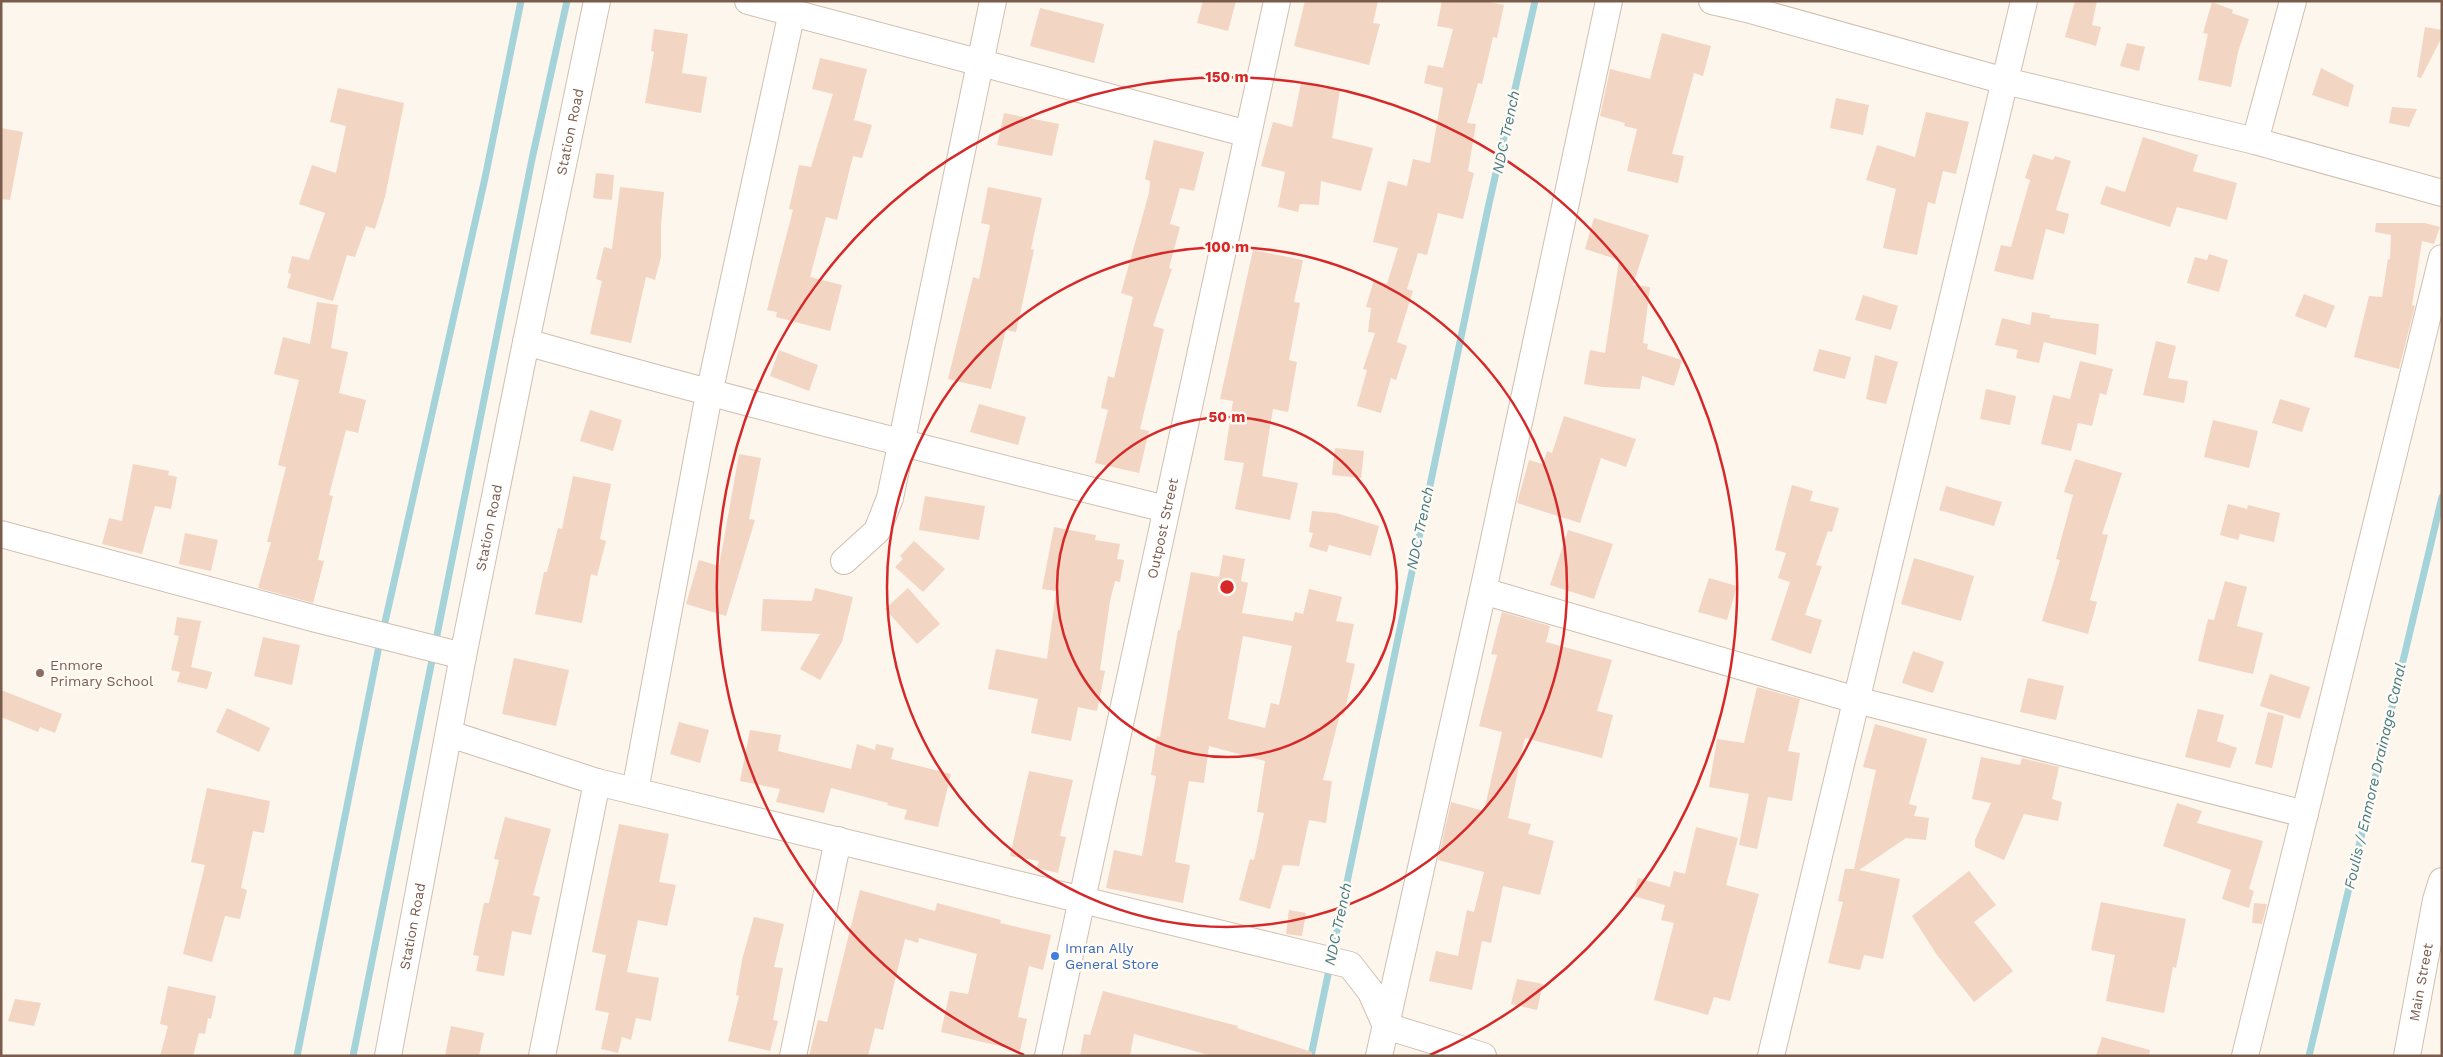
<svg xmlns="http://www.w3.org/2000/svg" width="2443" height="1057" font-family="'Work Sans',sans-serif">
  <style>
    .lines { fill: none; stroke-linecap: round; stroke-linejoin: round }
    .stream { stroke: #a5d3da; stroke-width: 7 }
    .building { fill: #f3d5c3; fill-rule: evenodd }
    .minor-casing { stroke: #d1beb0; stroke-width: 28 }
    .minor { stroke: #fff; stroke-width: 26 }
    .ring { fill: none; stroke: #d62828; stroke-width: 2.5 }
    .education-dot { fill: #8d6e63; stroke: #fffaf3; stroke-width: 2 }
    .shop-dot { fill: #3f7fe0; stroke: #fffaf3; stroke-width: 2 }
    .labels { text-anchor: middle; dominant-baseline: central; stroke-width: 5; stroke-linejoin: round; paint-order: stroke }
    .street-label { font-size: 14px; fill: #7a5c4d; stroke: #fffaf3 }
    .education-label { font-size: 14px; fill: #785e54; stroke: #fffaf3; text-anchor: start }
    .shop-label { font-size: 14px; fill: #366cbe; stroke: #fffaf3; text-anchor: start }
    .water-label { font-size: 15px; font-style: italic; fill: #437c86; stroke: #fffaf3 }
    .centre { fill: #d62828; stroke: #fffaf3; stroke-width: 2.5 }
    .ring-label { font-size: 15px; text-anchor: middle; font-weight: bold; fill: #d62828; stroke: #fffaf3; stroke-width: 5; stroke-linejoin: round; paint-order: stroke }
  </style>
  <rect width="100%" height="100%" fill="#fdf6ec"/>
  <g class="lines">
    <g class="stream">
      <path d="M383,631L485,178L521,1"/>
      <path d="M1332,954L1488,208L1535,1"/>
      <path d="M297,1056L380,641"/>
      <path d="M353,1056L532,159L567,1"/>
      <path d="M1311,1056L1330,965"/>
      <path d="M2309,1056L2442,497"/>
    </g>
  </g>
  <g class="building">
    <path d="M1203,1H1236L1228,31L1197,23Z"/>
    <path d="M1305,1H1378L1373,23L1380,24L1369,65L1294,46Z"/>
    <path d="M1442,1H1484L1504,5L1497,38L1493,37L1482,84L1478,83L1467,123L1476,124L1468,171L1474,173L1463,219L1438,213L1427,255L1418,253L1407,289L1413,291L1397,342L1407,346L1396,380L1391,378L1381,413L1357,406L1367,370L1363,369L1375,333L1368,332L1371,308L1366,307L1374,280L1387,284L1398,248L1373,242L1388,181L1407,186L1413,159L1430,163L1443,88L1424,83L1428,65L1443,68L1453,29L1437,26Z"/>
    <path d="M2075,1H2097L2092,25L2101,27L2096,46L2065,37Z"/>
    <path d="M2212,2L2233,10L2232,13L2249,19L2238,52L2231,87L2198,80L2208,34L2203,33Z"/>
    <path d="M1040,8L1104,24L1094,63L1030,46Z"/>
    <path d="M2425,27L2442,30V37L2421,78L2417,77Z"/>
    <path d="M654,29L688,34L682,73L707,77L701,113L645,103L654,52L651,51Z"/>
    <path d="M1662,33L1711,46L1703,76L1694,73L1672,154L1684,156L1678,183L1627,171L1637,129L1624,126L1625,123L1600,116L1610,69L1650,79Z"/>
    <path d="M2127,43L2145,47L2139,71L2120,66Z"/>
    <path d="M820,58L867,69L854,120L872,125L862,158L853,156L837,220L826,217L810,277L842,285L830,331L776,317L777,312L767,310L793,210L789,209L799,165L811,167L833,94L812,89Z"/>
    <path d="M2321,68L2354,85L2348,107L2312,95Z"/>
    <path d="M1301,83L1340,90L1332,138L1373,148L1361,191L1321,181L1319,205L1300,204L1298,212L1278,207L1285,172L1261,166L1273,122L1292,127Z"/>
    <path d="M338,88L404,103L385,197L375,229L366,226L355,257L347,255L333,301L287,288L291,274L288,273L292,256L309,260L325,213L299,204L312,165L336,173L346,126L330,122Z"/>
    <path d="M1836,98L1869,105L1863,135L1830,128Z"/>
    <path d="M2392,107L2417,109L2409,127L2389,123Z"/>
    <path d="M1926,112L1969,122L1956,174L1943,171L1935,204L1928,202L1917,255L1883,248L1896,189L1866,180L1877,145L1915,157Z"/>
    <path d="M1004,113L1059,124L1052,156L997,145Z"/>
    <path d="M1,128L23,132L10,200L1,199Z"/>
    <path d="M2143,137L2198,155L2193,171L2237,183L2227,220L2177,207L2170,227L2100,204L2106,186L2125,192Z"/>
    <path d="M1154,140L1204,152L1194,191L1180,188L1170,224L1180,227L1169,268L1172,269L1153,326L1164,329L1140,429L1149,431L1139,473L1095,463L1108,410L1101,408L1108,376L1114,378L1133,297L1121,293L1149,193L1150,181L1145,179Z"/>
    <path d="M2033,154L2053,160L2055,156L2071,161L2056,210L2069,214L2064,234L2046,229L2033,280L1994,271L2001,245L2011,247L2030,180L2025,178Z"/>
    <path d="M596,173L614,175L612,200L593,198Z"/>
    <path d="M620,187L664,192L661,225V257L655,280L646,277L631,343L590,334L602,281L596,279L604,247L612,249Z"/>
    <path d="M988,187L1042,198L1031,249L1034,250L1016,332L1006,330L991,389L948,379L973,277L979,279L990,225L981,223Z"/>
    <path d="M1594,218L1649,235L1633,285L1650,287L1643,343L1648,344L1647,349L1682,360L1674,386L1642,376L1640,389L1602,387L1584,384L1590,350L1605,353L1619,260L1585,249Z"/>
    <path d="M2376,223H2425L2440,227L2434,244L2422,241L2412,305L2415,306L2399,369L2354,357L2369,296L2382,297L2388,259L2390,260L2391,235L2375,232Z"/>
    <path d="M1253,250L1303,260L1294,302L1300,303L1289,360L1297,362L1288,412L1273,409L1262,476L1298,483L1290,520L1235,509L1244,463L1224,460L1233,401L1220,399Z"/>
    <path d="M2209,254L2228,260L2219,292L2187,283L2195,257L2207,260Z"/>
    <path d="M2304,294L2335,306L2326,328L2295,316Z"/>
    <path d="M1863,295L1898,306L1891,330L1855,320Z"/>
    <path d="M317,302L338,305L331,348L348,352L339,393L366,400L358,433L346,430L329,495L333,496L318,560L324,561L313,603L258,588L271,542H267L286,467L278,465L299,380L274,374L283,337L310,344Z"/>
    <path d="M2032,312L2050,315V318L2099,324L2096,355L2044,342L2039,363L2016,358L2018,350L1995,345L2002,318L2030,325Z"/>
    <path d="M2156,341L2176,346L2168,378L2188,381L2184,403L2143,395Z"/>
    <path d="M1819,349L1851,357L1845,379L1813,371Z"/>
    <path d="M779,350L818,365L809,391L770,376Z"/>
    <path d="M1875,355L1898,362L1886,404L1866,399Z"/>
    <path d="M2080,361L2113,369L2106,395L2100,393L2092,426L2078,423L2071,451L2041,444L2053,395L2070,399Z"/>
    <path d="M1986,389L2016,396L2010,425L1980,419Z"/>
    <path d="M2280,399L2310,408L2302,432L2272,423Z"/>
    <path d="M979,404L1026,417L1018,445L970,432Z"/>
    <path d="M590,410L622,420L613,451L580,441Z"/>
    <path d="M1564,416L1636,439L1626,467L1601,458L1580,523L1517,503L1529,460L1543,464L1547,451L1552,453Z"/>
    <path d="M2213,420L2258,431L2249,468L2204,457Z"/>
    <path d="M1335,448L1364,451L1361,478L1332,475Z"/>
    <path d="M739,454L761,458L749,519L755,520L726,616L686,604L699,560L719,566Z"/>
    <path d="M2075,459L2122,473L2102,534L2108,535L2090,600L2097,602L2088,634L2042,621L2060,560L2056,559L2073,495L2064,492Z"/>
    <path d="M133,464L169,471L168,475L177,477L171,509L155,506L142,554L102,544L109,518L122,521Z"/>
    <path d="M573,476L611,484L600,539L606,541L597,576L591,574L582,623L535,614L544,572H547L558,528L562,529Z"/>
    <path d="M1792,485L1813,491L1810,501L1839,508L1832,532L1828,531L1816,565L1822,566L1805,615L1822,620L1811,654L1771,640L1790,582L1778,578L1786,553L1775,550Z"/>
    <path d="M1946,486L2002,502L1994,526L1939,510Z"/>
    <path d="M925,496L985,506L979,540L919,530Z"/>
    <path d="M2228,504L2247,509L2248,505L2280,513L2274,542L2240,534L2238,540L2220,535Z"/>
    <path d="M1312,511L1336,513L1379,526L1371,556L1329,545L1327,552L1309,547L1313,533L1309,532Z"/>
    <path d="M1054,527L1096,535L1095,540L1120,544L1117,559L1124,560L1120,582L1115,581L1110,601L1100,670L1105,671L1097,711L1078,707L1071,741L1031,733L1038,699L988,689L996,649L1047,659L1056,591L1042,589Z"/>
    <path d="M1568,530L1613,544L1594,599L1550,585Z"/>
    <path d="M185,533L218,540L211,571L179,564Z"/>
    <path d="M914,541L945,569L923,592L895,567L903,559L900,556Z"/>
    <path d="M1223,555L1245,559L1241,581L1248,583L1242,613L1293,621L1295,612L1303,614L1309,589L1342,597L1336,621L1354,624L1346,662L1355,664L1344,715L1340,714L1323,780L1332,781L1326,823L1309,820L1299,866L1283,865L1270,909L1239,900L1250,859L1254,860L1264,813L1257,812L1265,761L1209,746L1204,783L1189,781L1175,862L1190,865L1183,903L1106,888L1114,850L1142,856L1156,776L1151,775L1157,736L1160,737L1178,630H1180L1191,572L1219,577ZM1243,636L1292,646L1279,705L1271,703L1265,728L1228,719Z"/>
    <path d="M1914,558L1974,576L1961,621L1901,604Z"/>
    <path d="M1709,578L1737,586L1727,620L1698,612Z"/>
    <path d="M2225,581L2247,587L2237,626L2263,633L2253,674L2198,661L2208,619L2214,620Z"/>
    <path d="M815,588L853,597L842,642L820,680L800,669L820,634L761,631L763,599L812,601Z"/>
    <path d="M908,588L940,624L917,644L885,609Z"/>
    <path d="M1502,612L1550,626L1546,642L1612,660L1597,711L1613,715L1602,758L1525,738L1508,818L1531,824L1528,834L1554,841L1540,895L1503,886L1491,943L1482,941L1472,990L1429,981L1436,951L1458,956L1467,910L1474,912L1484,872L1438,860L1451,802L1484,811L1502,732L1479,726L1497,655L1491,654Z"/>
    <path d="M177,617L201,621L191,667L212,672L207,689L177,682L180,672L171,670L179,636L174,635Z"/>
    <path d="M263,637L300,645L292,685L254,676Z"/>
    <path d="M1913,651L1944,662L1933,693L1902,683Z"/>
    <path d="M514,658L569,670L556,726L502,714Z"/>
    <path d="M2270,674L2310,687L2300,719L2260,706Z"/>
    <path d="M2028,678L2064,686L2056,720L2020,712Z"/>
    <path d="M1757,687L1800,699L1788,751L1800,753L1792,801L1768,797L1757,849L1739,845L1749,794L1709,787L1717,739L1744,743Z"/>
    <path d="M1,690L62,714L55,733L40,727L38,732L1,717Z"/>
    <path d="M227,708L270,728L259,752L216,732Z"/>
    <path d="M2198,709L2224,715L2217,741L2237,748L2230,768L2185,757Z"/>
    <path d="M2268,712L2284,716L2272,768L2255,764Z"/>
    <path d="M679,722L709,730L700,763L670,754Z"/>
    <path d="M1875,724L1927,739L1909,804L1917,806L1914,816L1929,818L1926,840L1906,838L1859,870L1900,879L1883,959L1864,955L1860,970L1828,963L1843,902L1838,901L1845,869H1854L1876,770L1863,767Z"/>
    <path d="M750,730L781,735L778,751L851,769L857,744L875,750L876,744L894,748L891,759L951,774L938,827L904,819L907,810L887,805L888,803L831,788L824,813L776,802L780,789L740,781Z"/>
    <path d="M1981,757L2020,765L2022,758L2059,767L2052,799L2062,802L2058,821L2024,814L2004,860L1975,847V840L1991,803L1972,799Z"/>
    <path d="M1029,771L1073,780L1060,836L1066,837L1058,873L1037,868L1039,861L1010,856Z"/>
    <path d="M207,788L270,801L264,833L253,831L241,888L247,890L240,919L225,916L212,962L183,954L205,865L191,862Z"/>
    <path d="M2177,803L2202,811L2197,823L2263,841L2249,889L2254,891L2249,908L2222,899L2231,870L2163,846Z"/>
    <path d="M505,817L551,829L533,895L540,897L531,935L512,931L504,976L476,971L479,956L473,955L484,903H489L499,860L494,859Z"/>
    <path d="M619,824L669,834L659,882L676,885L667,926L638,920L627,972L659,978L651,1021L636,1018L631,1040L622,1037L618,1053L601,1049L609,1013L595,1010L606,955L592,952Z"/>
    <path d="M1696,827L1738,838L1726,885L1759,894L1730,1001L1714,997L1708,1015L1654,1000L1674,923L1661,920L1665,905L1633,896L1638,878L1670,887L1674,871L1685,874Z"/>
    <path d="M1969,871L1996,905L1974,922L2013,971L1974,1002L1937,955L1912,916Z"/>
    <path d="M860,890L935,911L937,903L1001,920L1000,923L1051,935L1043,970L1029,966L1018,1017L1027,1019L1020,1051L941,1032L950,991L968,994L977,954L919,938L918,943L905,939L883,1030L875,1028L868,1056H809L818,1020L827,1022Z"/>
    <path d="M2101,902L2186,919L2176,968L2173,967L2164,1013L2106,1001L2115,955L2091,950Z"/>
    <path d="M2254,903L2267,904L2262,924L2252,923Z"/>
    <path d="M1289,910L1306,913L1302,936L1286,934Z"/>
    <path d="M754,917L784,924L774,967L783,968L773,1020L778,1021L770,1051L728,1041L739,996L736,995L742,960Z"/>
    <path d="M1517,979L1543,984L1537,1010L1511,1004Z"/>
    <path d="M168,986L216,996L211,1019L208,1018L205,1034L199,1033L193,1056H160L168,1026L160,1024Z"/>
    <path d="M1103,991L1238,1026L1237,1028L1312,1052V1056H1212L1134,1034L1130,1056H1080L1084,1034L1090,1035Z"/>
    <path d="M15,999L41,1003L34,1026L8,1021Z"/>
    <path d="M451,1026L484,1033L479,1056H445Z"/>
    <path d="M2102,1037L2150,1050L2149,1056H2096Z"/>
  </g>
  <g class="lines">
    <g class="minor-casing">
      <g id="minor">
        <path d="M748,1L1248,134"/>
        <path d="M1712,1L1747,9L2005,81L2255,141L2442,193"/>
        <path d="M2255,141L2293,1"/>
        <path d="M526,342C738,402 951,456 1166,509"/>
        <path d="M1,534L316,619L463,656"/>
        <path d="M844,561L877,531L890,498L993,1"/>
        <path d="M1483,591L1856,700L2305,814"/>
        <path d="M450,734L597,782L1350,965L1371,992L1386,1026L1483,1056"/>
        <path d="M635,791L709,394L792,12"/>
        <path id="s1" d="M388,1056L463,656L526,342L597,1"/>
        <path d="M542,1056L597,782"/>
        <path d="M793,1056L838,840"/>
        <path id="s2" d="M1048,1056L1277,1"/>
        <path d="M1379,1056L1483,591L1609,1"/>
        <path d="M1771,1056L2024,1"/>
        <path d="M2245,1056L2442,258"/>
        <path id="s3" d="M2407,1056L2436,900L2442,881"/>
      </g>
    </g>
    <use href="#minor" class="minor"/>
  </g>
  <g class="ring">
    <circle cx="1227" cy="587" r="170"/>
    <circle cx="1227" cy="587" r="340"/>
    <path d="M1024 1055A510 510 0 1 1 1430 1055"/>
  </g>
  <circle class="education-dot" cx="40" cy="673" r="5"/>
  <circle class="shop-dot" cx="1055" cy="956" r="5"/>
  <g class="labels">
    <g class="street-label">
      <text stroke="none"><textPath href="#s1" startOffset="942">Station Road</textPath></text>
      <text stroke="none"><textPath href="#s1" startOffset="538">Station Road</textPath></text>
      <text stroke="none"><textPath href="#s2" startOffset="540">Outpost Street</textPath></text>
      <text stroke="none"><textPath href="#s1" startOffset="132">Station Road</textPath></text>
      <text stroke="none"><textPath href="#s3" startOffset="75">Main Street</textPath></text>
    </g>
    <g class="education-label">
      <text x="50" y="665">Enmore<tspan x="50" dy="16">Primary School</tspan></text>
    </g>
    <g class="shop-label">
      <text x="1065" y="948">Imran Ally<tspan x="1065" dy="16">General Store</tspan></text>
    </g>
    <g class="water-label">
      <text transform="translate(1506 132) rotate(-78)">NDC Trench</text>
      <text transform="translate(1420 528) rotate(-78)">NDC Trench</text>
      <text transform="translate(2375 776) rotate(-77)">Foulis / Enmore Drainage Canal</text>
      <text transform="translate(1338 924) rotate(-78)">NDC Trench</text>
    </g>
  </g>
  <circle cx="1227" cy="587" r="8" class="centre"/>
  <g class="ring-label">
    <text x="1227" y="82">150 m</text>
    <text x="1227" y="252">100 m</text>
    <text x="1227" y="422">50 m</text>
  </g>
  <rect width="2443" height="1057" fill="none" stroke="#7a5c4d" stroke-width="5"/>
</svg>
